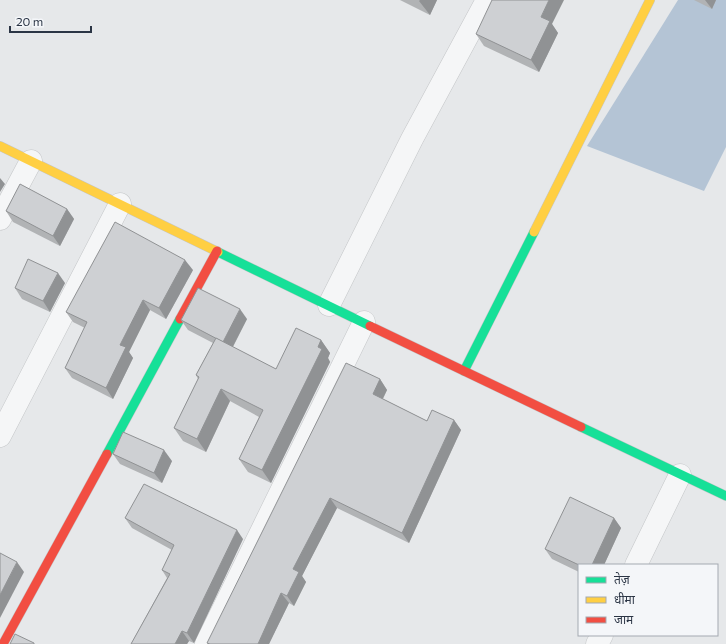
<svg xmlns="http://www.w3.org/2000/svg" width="726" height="644" font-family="Commissioner,'Noto Sans Devanagari',sans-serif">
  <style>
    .water { fill: #b4c4d5 }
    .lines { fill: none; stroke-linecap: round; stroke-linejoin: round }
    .street-casing { stroke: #c4c6c8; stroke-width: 23 }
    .fast-casing { stroke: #c4c6c8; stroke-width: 10 }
    .slow-casing { stroke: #c4c6c8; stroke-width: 10 }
    .jam-casing { stroke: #c4c6c8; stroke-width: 10 }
    .street { stroke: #f5f6f7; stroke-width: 22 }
    .fast { stroke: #16e098; stroke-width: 9 }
    .slow { stroke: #ffcf43; stroke-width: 9 }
    .jam { stroke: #f24e42; stroke-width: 9 }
    .wall { fill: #b1b3b5 }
    .shaded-wall { fill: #909294 }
    .building { fill: #ced0d3; stroke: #909294 }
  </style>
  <rect width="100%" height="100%" fill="#e6e8ea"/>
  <path class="water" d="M678,0H726V147L704,191L587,146Z"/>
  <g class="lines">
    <g class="street-casing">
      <g id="street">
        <path d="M0,219L31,161"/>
        <path d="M329,305L412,139L487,0"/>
        <path d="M0,436L120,204"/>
        <path d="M636,565L680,475"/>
        <path d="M206,644L364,322"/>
        <path d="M597,644L602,635"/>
      </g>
    </g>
    <g class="fast-casing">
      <g id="fast">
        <path d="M218,252L370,326"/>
        <path d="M464,371L534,232"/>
        <path d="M581,427L726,496"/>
        <path d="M107,454L180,319"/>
      </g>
    </g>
    <g class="slow-casing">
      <g id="slow">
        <path d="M0,146L218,252"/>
        <path d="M534,232L650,0"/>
      </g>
    </g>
    <g class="jam-casing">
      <g id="jam">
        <path d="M180,319L217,251"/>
        <path d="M370,326L581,427"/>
        <path d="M3,644L107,454"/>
      </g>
    </g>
    <use href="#street" class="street"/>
    <use href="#fast" class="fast"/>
    <use href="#slow" class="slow"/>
    <use href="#jam" class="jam"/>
  </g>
  <g class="wall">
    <path d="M400,0H437L430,15Z"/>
    <path d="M694,0H716L712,9Z"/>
    <path d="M552,24L558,33L539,72L484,46L476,34Z"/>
    <path d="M67,209L74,219L60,246L13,222L6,211Z"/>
    <path d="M193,270L166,319L150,310L129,352L133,358L113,399L72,378L65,368L85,328L73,322L66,312Z"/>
    <path d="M65,283L50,312L22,299L15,288Z"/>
    <path d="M247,319L233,347L276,369L321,340L330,353L328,358L330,362L271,483L248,472L239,459L259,417L230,401L206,452L183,441L174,428L198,379L196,375L213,343L188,330L181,320Z"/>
    <path d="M380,379L387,390L383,399L427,421L454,420L461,430L409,543L337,508L302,576L306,582L294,606L289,603L269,644H208L207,643Z"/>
    <path d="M113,454L172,461L162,483L120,464Z"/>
    <path d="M125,518L243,539L194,643L189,641L187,644H131L167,578L162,570L172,550L132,528Z"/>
    <path d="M614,518L621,528L604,565H579V572L552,559L545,549Z"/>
  </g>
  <g class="shaded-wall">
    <path d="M420,0H437L430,15L419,1Z"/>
    <path d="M549,0H564L552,24L558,33L539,72L531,60L541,17Z"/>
    <path d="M705,0H716L712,9Z"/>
    <path d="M0,178L5,184L0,192Z"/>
    <path d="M67,209L74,219L60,246L53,236Z"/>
    <path d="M185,260L193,270L166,319L159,308Z"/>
    <path d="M58,273L65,283L50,312L43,301Z"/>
    <path d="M143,300L150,310L129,352L133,358L113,399L106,388L120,345Z"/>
    <path d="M240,309L247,319L230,352L223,342Z"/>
    <path d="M321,340L330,353L328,358L330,362L271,483L262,470Z"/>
    <path d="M380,379L387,390L380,404L373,394Z"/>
    <path d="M221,389L230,401L206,452L197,439Z"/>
    <path d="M454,420L461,430L409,543L402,533Z"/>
    <path d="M164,450L172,461L162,483L154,473Z"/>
    <path d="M330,498L337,508L302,576L306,582L294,606L287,596L293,569Z"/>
    <path d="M614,518L621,528L604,565H592Z"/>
    <path d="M237,530L243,539L194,643L187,633Z"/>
    <path d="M17,562L24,572L0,618V595Z"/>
    <path d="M281,593L289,603L269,644H258Z"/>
    <path d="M182,631L189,641L187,644H175Z"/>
  </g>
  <g class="building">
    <path d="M492,0H549L541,17L550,21L531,60L476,34Z"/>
    <path d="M20,184L67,209L53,236L6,211Z"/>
    <path d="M115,222L185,260L159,308L143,300L120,345L126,347L106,388L65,368L87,322L66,312Z"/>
    <path d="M28,259L58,273L43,301L15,288Z"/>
    <path d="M198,288L240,309L223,342L181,320Z"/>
    <path d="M296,328L321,340L318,347L322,349L262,470L239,459L263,410L221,389L197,439L174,428L199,377L196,375L216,338L276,369Z"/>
    <path d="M346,363L380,379L373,394L427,421L432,410L454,420L402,533L330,498L293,569L299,572L287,596L281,593L258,644H210L207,643Z"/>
    <path d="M123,432L164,450L154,473L113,454Z"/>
    <path d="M144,484L237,530L187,633L182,631L175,644H131L170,574L162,570L174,545L125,518Z"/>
    <path d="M570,497L614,518L592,565H579L545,549Z"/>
    <path d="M0,553L17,562L0,595Z"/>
    <path d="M15,634L34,643V644H10Z"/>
  </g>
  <rect x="578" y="564" width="140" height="72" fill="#f4f6f9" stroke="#a4a9b1"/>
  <rect x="586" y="577" width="20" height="6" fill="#16e098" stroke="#a4a9b1"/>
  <text x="614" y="584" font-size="12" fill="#2b3545">तेज़</text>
  <rect x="586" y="597" width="20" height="6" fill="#ffcf43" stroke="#a4a9b1"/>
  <text x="614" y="604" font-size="12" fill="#2b3545">धीमा</text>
  <rect x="586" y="617" width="20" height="6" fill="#f24e42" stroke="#a4a9b1"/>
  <text x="614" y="624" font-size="12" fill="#2b3545">जाम</text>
  <path d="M10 26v6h81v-6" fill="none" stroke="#2b3545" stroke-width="2"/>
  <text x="16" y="26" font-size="12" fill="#2b3545" stroke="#f4f6f9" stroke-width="3" paint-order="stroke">20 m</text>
</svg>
